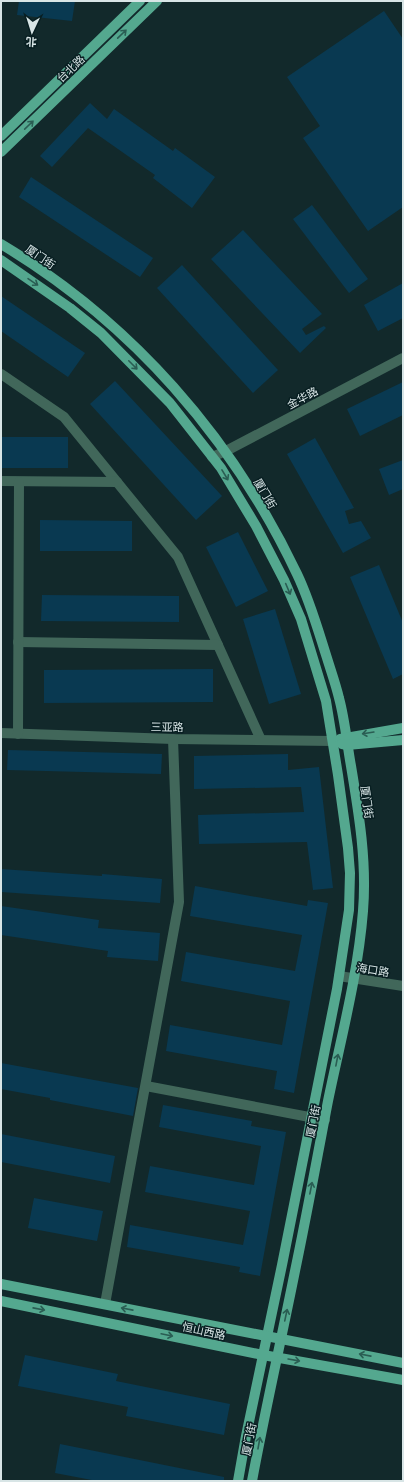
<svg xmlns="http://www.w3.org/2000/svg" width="404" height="1482" font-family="Georgia,'Noto Sans SC',serif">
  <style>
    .building { fill: #093951 }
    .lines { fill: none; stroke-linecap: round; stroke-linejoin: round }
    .minor { stroke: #41675a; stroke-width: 10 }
    .major { stroke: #54a88f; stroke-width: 10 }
    .oneway { stroke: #2a5d53 }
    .labels { text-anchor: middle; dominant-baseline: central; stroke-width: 3; stroke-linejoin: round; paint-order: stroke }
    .street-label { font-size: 11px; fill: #d8e5e6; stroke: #081f22 }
  </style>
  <rect width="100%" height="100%" fill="#12292b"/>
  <g class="building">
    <path d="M19,1H75L72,21L17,15Z"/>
    <path d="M384,11L403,39V207L368,231L303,138L320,126L287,77Z"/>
    <path d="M90,103L107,119L114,109L173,151L175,148L215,177L192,208L153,178L155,175L88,128L52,167L40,156Z"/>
    <path d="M31,177L153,258L140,277L19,197Z"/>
    <path d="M312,205L368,279L349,293L293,219Z"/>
    <path d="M243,230L322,314L302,329L306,335L324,326L326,328L300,353L211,259Z"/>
    <path d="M182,265L278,370L253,393L157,288Z"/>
    <path d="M403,283V318L378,331L364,305Z"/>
    <path d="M1,296L85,353L68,377L1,331Z"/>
    <path d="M115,381L222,496L196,520L90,404Z"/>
    <path d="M403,382V415L360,436L347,409Z"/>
    <rect x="1" y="437" width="67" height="31"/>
    <path d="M315,438L354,508L345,511L349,524L361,521L371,538L343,553L287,454Z"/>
    <path d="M403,460V489L389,495L379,469Z"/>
    <path d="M40,520L132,521V551H40Z"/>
    <path d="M238,532L268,591L236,607L206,547Z"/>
    <path d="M379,565L403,623V674L393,679L350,577Z"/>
    <path d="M42,595L179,596V622L41,621Z"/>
    <path d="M275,609L301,694L269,704L243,619Z"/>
    <path d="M213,669V702L44,703V670Z"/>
    <path d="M8,750L162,754L161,774L7,770Z"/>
    <path d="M288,754V770L319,767L333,888L313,890L307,842L199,844L198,815L304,812L301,787L194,789V756Z"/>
    <path d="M1,869L102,876V874L162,879L160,903L1,892Z"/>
    <path d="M195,886L307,906L308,900L328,903L294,1093L274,1089L277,1071L166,1051L170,1025L282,1045L290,1001L181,981L186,952L295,971L302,935L190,916Z"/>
    <path d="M1,906L99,920L98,928L160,933L158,961L107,957L108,951L1,935Z"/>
    <path d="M1,1063L138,1088L133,1116L50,1100V1098L1,1089Z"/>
    <path d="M163,1105L252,1121L251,1126L286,1132L260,1276L239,1272L240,1267L127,1247L130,1225L243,1245L250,1211L145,1192L150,1166L254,1185L261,1146L159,1127Z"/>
    <path d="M1,1134L115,1156L110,1183L1,1162Z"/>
    <path d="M34,1198L103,1211L97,1241L28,1228Z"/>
    <path d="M25,1355L118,1374L116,1381L230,1404L224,1435L126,1416L128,1407L18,1386Z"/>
    <path d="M60,1444L224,1477V1481H97L55,1473Z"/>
  </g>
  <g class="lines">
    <g class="minor">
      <path d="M1,374L64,417L178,557L261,740"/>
      <path d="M212,457L226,451L403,358"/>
      <path d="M1,481L117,482"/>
      <path d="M18,642L218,645"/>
      <path d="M1,733L173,739L333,741"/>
      <path d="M18,734L19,482"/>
      <path d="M339,976L403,986"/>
      <path d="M146,1086L325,1120"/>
      <path d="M105,1304L179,902L173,739"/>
    </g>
    <g class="major">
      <path d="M1,136L140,1"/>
      <path d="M1,152L157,1"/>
      <path d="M1,244C131,322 232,437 297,574C310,601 318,630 327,658C331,671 336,685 339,698C345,720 347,744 351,766C359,814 367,862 363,911C358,975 341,1038 328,1101C317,1158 307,1214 295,1271C281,1341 265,1411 252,1481"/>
      <path d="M1,260L70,308L101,333L170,403L221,468L256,526L284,580L301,619L326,701L338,775L348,848L350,873L349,910L337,989L282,1265L246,1436L238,1481"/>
      <path d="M340,739L403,728"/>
      <path d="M342,744L347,745L403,740"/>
      <path d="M1,1284L403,1363"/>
      <path d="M1,1301L263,1355L403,1380"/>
    </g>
  </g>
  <defs><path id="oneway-shaft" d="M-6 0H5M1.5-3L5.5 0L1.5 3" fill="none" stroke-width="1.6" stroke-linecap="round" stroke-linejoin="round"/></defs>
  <g class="oneway">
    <use href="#oneway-shaft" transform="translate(122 34) rotate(-44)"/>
    <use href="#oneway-shaft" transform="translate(29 125) rotate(-44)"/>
    <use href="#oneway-shaft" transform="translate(33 282) rotate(34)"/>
    <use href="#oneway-shaft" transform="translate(133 365) rotate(45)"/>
    <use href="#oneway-shaft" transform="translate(225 475) rotate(59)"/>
    <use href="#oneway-shaft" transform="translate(288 589) rotate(67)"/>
    <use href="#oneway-shaft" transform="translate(368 733) rotate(171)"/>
    <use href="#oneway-shaft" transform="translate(337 1060) rotate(-79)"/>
    <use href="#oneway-shaft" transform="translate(311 1188) rotate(-79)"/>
    <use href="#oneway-shaft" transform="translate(39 1309) rotate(11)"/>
    <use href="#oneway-shaft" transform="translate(127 1309) rotate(-169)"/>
    <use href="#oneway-shaft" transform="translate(286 1315) rotate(-78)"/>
    <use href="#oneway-shaft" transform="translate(167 1335) rotate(12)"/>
    <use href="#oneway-shaft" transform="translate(365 1355) rotate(-169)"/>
    <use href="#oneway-shaft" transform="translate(294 1360) rotate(10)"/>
    <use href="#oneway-shaft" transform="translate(259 1443) rotate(-80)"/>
  </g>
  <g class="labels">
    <g class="street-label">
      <text transform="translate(70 68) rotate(-44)">台北路</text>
      <text transform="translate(41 256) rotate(34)">厦门街</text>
      <text transform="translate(302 397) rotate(-28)">金华路</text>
      <text transform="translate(266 493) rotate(59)">厦门街</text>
      <text transform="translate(167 726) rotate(1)">三亚路</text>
      <text transform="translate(368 802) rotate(82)">厦门街</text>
      <text transform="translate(373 969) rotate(9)">海口路</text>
      <text transform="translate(312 1121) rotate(-79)">厦门街</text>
      <text transform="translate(204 1330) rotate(12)">恒山西路</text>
      <text transform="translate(248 1439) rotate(-79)">厦门街</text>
    </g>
  </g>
  <rect width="404" height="1482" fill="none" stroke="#d8e5e6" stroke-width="4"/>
  <g transform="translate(32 32) rotate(184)" stroke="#081f22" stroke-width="3" paint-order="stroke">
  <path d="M0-3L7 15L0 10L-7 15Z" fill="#d8e5e6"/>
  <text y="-6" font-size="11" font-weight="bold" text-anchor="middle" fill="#d8e5e6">北</text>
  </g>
</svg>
